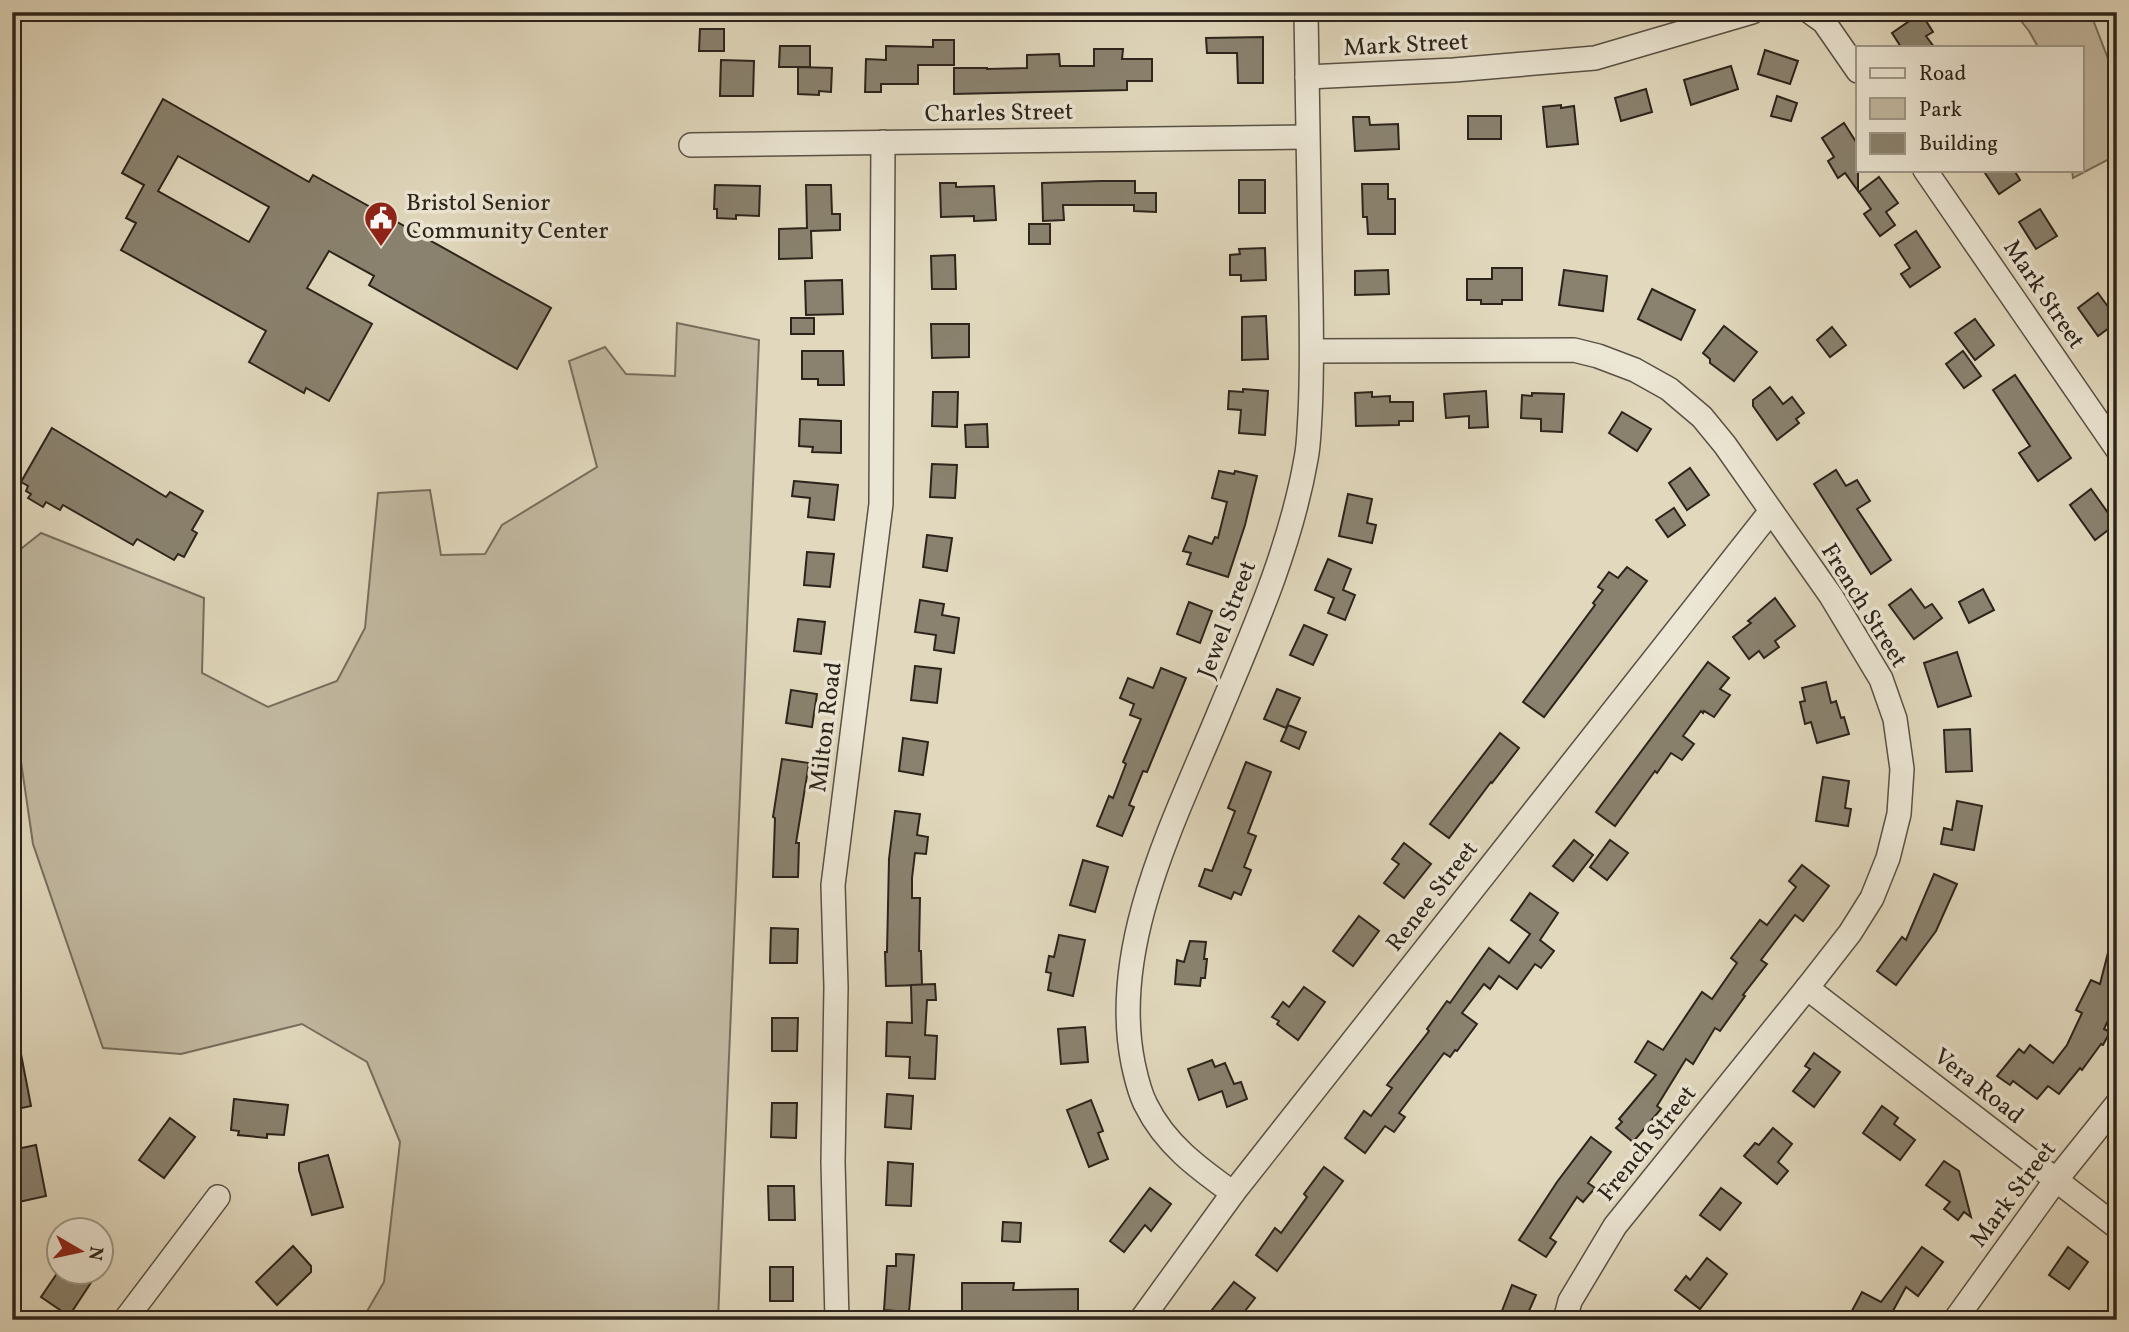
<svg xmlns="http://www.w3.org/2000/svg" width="2129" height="1332" font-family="Vollkorn,serif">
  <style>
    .green { fill: #c2b9a1; stroke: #776e5e; stroke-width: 2 }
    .building { fill: #8a826f; stroke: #2c241b; stroke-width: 2; fill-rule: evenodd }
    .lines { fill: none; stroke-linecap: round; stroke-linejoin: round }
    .minor-casing { stroke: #595144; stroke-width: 26 }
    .minor { stroke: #ece6d4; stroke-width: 23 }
    .labels { text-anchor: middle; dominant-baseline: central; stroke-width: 7; stroke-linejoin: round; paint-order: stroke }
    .street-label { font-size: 24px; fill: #2c241b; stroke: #ece6d4 }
    .poi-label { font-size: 24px; fill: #2c241b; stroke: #ece6d4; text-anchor: start }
  </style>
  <rect width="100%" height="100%" fill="#e1d8bd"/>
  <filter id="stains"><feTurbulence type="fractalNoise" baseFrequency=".00286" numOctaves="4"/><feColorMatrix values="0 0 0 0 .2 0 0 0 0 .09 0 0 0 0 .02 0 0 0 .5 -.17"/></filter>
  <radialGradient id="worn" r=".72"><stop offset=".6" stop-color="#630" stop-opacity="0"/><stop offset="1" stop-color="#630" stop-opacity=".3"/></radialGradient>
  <g class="green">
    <path d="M2014,12H2090L2117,82V155L2073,178L2072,170H2082V47H2038L2029,31Z"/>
    <path d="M677,323L759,340L718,1320H362L384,1282L400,1142L367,1062L302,1024L181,1054L103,1048L33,844L12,700V556L41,533L204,598L202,673L268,707L337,681L365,628L378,493L430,490L441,555L485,554L502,525L597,467L569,361L605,347L626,374L675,376Z"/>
  </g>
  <g class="building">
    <path d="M1921,13L1933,32L1926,36L1934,47H1901L1892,33Z"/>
    <path d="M700,29H724V51H699Z"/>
    <path d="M1263,37V83H1238L1237,53H1207L1206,38Z"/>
    <path d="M933,40H954V65H918V84H881V92H865L866,59L886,60V46L933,47Z"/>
    <path d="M780,46H810V67H779Z"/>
    <path d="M1094,49H1123L1122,59H1152V81H1127V90L954,94V68H987V69L1027,68V55L1059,54L1060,66H1094Z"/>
    <path d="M1765,50L1798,61L1790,84L1758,74Z"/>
    <path d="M721,60L754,61L753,96H720Z"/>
    <path d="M1731,66L1738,89L1691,105L1684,80Z"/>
    <path d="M798,67L832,68L831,92L819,91V95L798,94Z"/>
    <path d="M1646,89L1652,112L1621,121L1615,98Z"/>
    <path d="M1777,96L1797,103L1791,121L1771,116Z"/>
    <path d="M163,99L309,182L313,175L551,308L517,369L369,285L374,276L329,251L307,288L372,324L329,401L306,388L304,393L249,362L266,331L121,250L136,223L126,218L144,185L122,173ZM178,156L269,207L249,242L158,191Z"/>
    <path d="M1561,105V108L1574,106L1578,144L1547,147L1543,107Z"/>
    <rect x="1468" y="116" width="33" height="23"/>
    <path d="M1353,117H1369L1370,125L1398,124L1399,149L1355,151Z"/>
    <path d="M1844,123L1858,145V191L1845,173L1838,178L1828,161L1834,157L1822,138Z"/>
    <path d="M1983,170H2014L2020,180L1999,194Z"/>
    <path d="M1879,177L1898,203L1886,212L1895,225L1880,236L1864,214L1871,209L1859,192Z"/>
    <rect x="1239" y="180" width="26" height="33"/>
    <path d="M1101,181H1135V193H1156V212L1134,211V205H1063L1064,220L1043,221L1042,183Z"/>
    <path d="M940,183H956V187L994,186L996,220L974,221V216L941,217Z"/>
    <path d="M1362,184H1388V199H1395V234H1368L1367,217H1363Z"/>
    <path d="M715,185L760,186L759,216L736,215V219L717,218V209H714Z"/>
    <path d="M806,185H831L832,214H840V230L811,231L812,258L779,259V229L807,228Z"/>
    <path d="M2040,209L2057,236L2036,249L2019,222Z"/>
    <rect x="1029" y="224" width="21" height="20"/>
    <path d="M1916,231L1940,267L1910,287L1901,274L1910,268L1895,245Z"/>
    <path d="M1265,248L1266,280L1241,281V275H1230V255L1240,254L1239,249Z"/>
    <path d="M955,255L956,289H932L931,256Z"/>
    <path d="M1492,268H1522V300H1502V304H1481V300H1467V279H1492Z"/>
    <path d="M1388,270L1389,294L1355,295V271Z"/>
    <path d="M1564,270L1607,276L1603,311L1559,305Z"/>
    <path d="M842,280L843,314L806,315L805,281Z"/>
    <path d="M1652,289L1695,310L1681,340L1638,319Z"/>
    <path d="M2098,293L2117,319V322L2098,336L2078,308Z"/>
    <path d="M1266,316L1268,359L1242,360V317Z"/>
    <rect x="791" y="318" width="23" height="16"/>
    <path d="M1975,319L1994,345L1975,360L1955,333Z"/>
    <path d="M931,324H969V357L932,358Z"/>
    <path d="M1724,326L1757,352L1734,381L1710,363V359L1703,353Z"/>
    <path d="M1832,327L1846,345L1830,357L1817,340Z"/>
    <path d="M802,351H843L844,385H818V379H802Z"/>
    <path d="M1963,351L1981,376L1964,388L1946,364Z"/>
    <path d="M2015,375L2071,458L2038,481L2019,453L2030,446L1993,390Z"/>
    <path d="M1770,387L1783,404L1792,397L1804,413L1796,419L1799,423L1777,440L1753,406V400Z"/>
    <path d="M1243,389L1268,391L1265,435L1239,433L1241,410L1228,409L1229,391L1243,392Z"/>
    <path d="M1486,391L1488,427L1469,428V416L1446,418L1444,394Z"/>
    <path d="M933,392H958L957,427L932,426Z"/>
    <path d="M1372,392V397L1390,396V402H1413V421H1399V425L1356,426L1355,393Z"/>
    <path d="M1532,393L1564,394L1562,432L1541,431V419L1521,418L1522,395L1532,396Z"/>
    <path d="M1622,412L1651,429L1637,451L1609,433Z"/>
    <path d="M800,419L841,421V453L812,452L813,447L799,446Z"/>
    <path d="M987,424L988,447H966L965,425Z"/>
    <path d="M52,428L166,497L170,492L203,511L192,530L197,533L184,557L178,554L174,560L137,539L133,545L63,505L60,510L46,502L43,507L28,498L31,494L26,491L28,486L21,482Z"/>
    <path d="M932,464L957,465L955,498L930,497Z"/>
    <path d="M1690,468L1709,495L1687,510L1669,483Z"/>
    <path d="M1836,470L1846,486L1857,480L1870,501L1857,509L1891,560L1871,574L1814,484Z"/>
    <path d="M1219,471L1234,474L1235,471L1257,476L1245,525L1228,577L1187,564L1191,553L1183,551L1189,536L1212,544L1215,537L1218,538L1227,502L1212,498Z"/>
    <path d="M794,481L838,485L834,520L808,517L810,498L792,496Z"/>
    <path d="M2091,489L2116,524L2095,540L2070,505Z"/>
    <path d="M1348,494L1372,499L1367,523L1376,525L1372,543L1339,536Z"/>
    <path d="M1674,508L1685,525L1668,537L1656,520Z"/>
    <path d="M927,535L952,538L947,571L923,567Z"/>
    <path d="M807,552L834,554L830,587L804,585Z"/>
    <path d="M1328,559L1351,569L1343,590L1355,595L1345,620L1328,613L1334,598L1315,590Z"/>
    <path d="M1627,567L1647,581L1544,717L1523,702L1595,605L1593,603L1603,590L1598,587L1609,572L1618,578Z"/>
    <path d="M1911,589L1925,608L1932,604L1942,618L1914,639L1889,605Z"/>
    <path d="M1983,589L1994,610L1969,623L1959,602Z"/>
    <path d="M1775,598L1795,626L1775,641L1779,647L1764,658L1759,651L1749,659L1733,637L1751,623L1748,621Z"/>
    <path d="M920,600L944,604L942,615L959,618L954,653L934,650L936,635L915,632Z"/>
    <path d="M1189,602L1212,611L1200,643L1177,634Z"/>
    <path d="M798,619L825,622L821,654L794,651Z"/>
    <path d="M1304,625L1327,635L1313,665L1290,655Z"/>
    <path d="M1957,652L1971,696L1938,707L1924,663Z"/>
    <path d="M1708,662L1729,678L1720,689L1730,695L1714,717L1704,711L1703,713L1701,711L1683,736L1694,744L1682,760L1671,753L1657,773L1655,771L1615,826L1596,812Z"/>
    <path d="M915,666L941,669L937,703L911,700Z"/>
    <path d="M1161,668L1186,678L1147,772L1143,771L1129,805L1134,807L1122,836L1097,826L1109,796L1113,798L1126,764L1123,762L1141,719L1130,715L1134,704L1120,698L1128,678L1153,688Z"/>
    <path d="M1826,682L1831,703L1836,701L1841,718L1844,717L1849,734L1817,743L1811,722L1805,724L1800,702L1805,701L1802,688Z"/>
    <path d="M1277,689L1300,698L1286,728L1264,719Z"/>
    <path d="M791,690L817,694L812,727L786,723Z"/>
    <path d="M1288,725L1306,732L1299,749L1281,741Z"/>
    <path d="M1970,729L1972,771L1946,772L1944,730Z"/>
    <path d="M1500,733L1519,748L1492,783L1491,782L1449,838L1430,824Z"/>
    <path d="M903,738L928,742L923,775L899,771Z"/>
    <path d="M782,759L809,763L796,843H799L798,877H773L775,818L773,817Z"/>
    <path d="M1246,762L1271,772L1248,833L1256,836L1244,867L1251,870L1241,895L1234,892L1231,899L1199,886L1205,869L1212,871L1235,811L1228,808Z"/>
    <path d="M1823,777L1849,781L1845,808L1851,809L1848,826L1816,821Z"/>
    <path d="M1957,801L1982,806L1974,850L1941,844L1944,828L1952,830Z"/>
    <path d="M895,811L920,814L917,835L928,837L926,854L915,853L912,878V898H920L919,951H921L922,985L886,986L885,952H887L889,859Z"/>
    <path d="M1574,840L1593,855L1573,881L1553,866Z"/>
    <path d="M1610,840L1628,853L1607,880L1590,867Z"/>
    <path d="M1404,843L1431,864L1404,898L1384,883L1399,864L1392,859Z"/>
    <path d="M1083,860L1108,867L1095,912L1070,905Z"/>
    <path d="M1802,865L1829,886L1803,921L1795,915L1761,960L1767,964L1743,995L1745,996L1720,1031L1715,1028L1693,1064L1686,1059L1657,1106L1661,1109L1633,1142L1616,1128L1622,1122L1619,1119L1656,1075L1635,1062L1648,1041L1663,1050L1702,992L1712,999L1737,963L1731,958L1760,920L1767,925L1796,887L1789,881Z"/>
    <path d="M1934,874L1957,884L1936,931L1896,985L1877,971L1902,937L1906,940Z"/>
    <path d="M1530,893L1558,913L1540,940L1554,951L1541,968L1535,964L1517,989L1499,976L1490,989L1484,984L1462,1013L1477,1024L1457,1051L1455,1050L1450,1057L1444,1053L1399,1113L1405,1117L1394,1132L1385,1126L1365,1153L1345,1138L1364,1111L1371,1116L1392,1088L1387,1085L1429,1031L1427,1029L1447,1001L1450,1003L1489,948L1509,963L1530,934L1511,920Z"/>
    <path d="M1359,916L1379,931L1353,966L1333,951Z"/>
    <path d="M771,928L798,929L797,963H770Z"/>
    <path d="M1059,935L1085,940L1073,996L1048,990L1051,973L1046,972L1049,956L1054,957Z"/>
    <path d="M1190,941L1206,942L1204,959H1207L1205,978H1201L1200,986L1175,984L1177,960L1184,962Z"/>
    <path d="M2111,941H2117V1001L2104,1029L2110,1032L2103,1045L2101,1044L2082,1070L2080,1068L2059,1094L2048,1086L2037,1099L2013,1081L2010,1085L1997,1076L2019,1049L2024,1053L2030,1045L2053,1063L2067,1045L2082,1013L2076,1010L2091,980L2100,984Z"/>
    <path d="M935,984L936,1000H927L925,1035L937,1036L935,1079L909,1078L910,1057L886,1056L887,1022L912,1023L911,985Z"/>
    <path d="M1304,987L1325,1002L1298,1040L1277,1024L1279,1021L1272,1017L1283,1002L1289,1007Z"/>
    <path d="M772,1018H798L797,1051H772Z"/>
    <path d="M1085,1027L1088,1062L1061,1064L1058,1029Z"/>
    <path d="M20,1049L31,1106L12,1110V1050Z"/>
    <path d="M1814,1053L1840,1072L1814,1107L1793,1091L1810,1069L1805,1066Z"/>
    <path d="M1212,1060L1215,1067L1225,1063L1234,1084L1241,1082L1247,1099L1227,1107L1222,1091L1199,1100L1188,1069Z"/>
    <path d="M887,1094L913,1096L911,1129L885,1127Z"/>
    <path d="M234,1099L288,1105L284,1135L267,1134V1138L238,1135L239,1131L231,1130Z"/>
    <path d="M1091,1100L1103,1131L1098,1133L1108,1159L1089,1167L1067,1110Z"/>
    <path d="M772,1103H797L796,1138L771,1137Z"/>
    <path d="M1882,1106L1898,1118L1894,1124L1915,1140L1900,1160L1863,1133Z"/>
    <path d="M170,1118L195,1137L164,1178L139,1160Z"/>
    <path d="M1773,1128L1792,1144L1778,1162L1788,1171L1777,1184L1744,1156L1755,1143L1759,1145Z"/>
    <path d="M1591,1137L1611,1152L1588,1183L1595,1188L1583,1202L1577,1197L1550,1238L1556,1242L1546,1257L1519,1240L1557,1182Z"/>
    <path d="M36,1145L46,1196L14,1203L12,1194V1150Z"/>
    <path d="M328,1155L343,1207L312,1215L299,1170V1163Z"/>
    <path d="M1944,1161L1959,1171L1971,1217L1964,1212L1958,1220L1944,1209L1950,1202L1926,1185Z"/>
    <path d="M888,1162L913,1164L911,1206L886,1205Z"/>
    <path d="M1324,1167L1343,1181L1277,1271L1256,1255L1275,1228L1281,1233L1307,1197L1304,1194Z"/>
    <path d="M768,1186H794L795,1220H769Z"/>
    <path d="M1150,1188L1171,1204L1151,1231L1145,1225L1124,1252L1110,1241Z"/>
    <path d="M1721,1188L1741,1203L1720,1230L1700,1215Z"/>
    <path d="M1003,1222L1021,1223L1020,1242L1002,1241Z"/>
    <path d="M293,1246L311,1266V1272L277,1305L256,1282Z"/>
    <path d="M1922,1247L1943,1262L1918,1296L1906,1287L1888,1320H1847L1862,1292L1881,1302Z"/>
    <path d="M2068,1247L2088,1262L2069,1289L2049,1275Z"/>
    <path d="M896,1254L914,1255L909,1312L884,1310L887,1266H896Z"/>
    <path d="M1707,1258L1727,1274L1700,1309L1675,1290L1686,1276L1690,1280Z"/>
    <rect x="770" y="1267" width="23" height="34"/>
    <path d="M58,1272H98L69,1316L41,1297Z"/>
    <path d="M1234,1282L1255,1298L1238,1320H1204Z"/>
    <path d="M962,1283H1014L1013,1290L1078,1289V1314H1035V1313L997,1312V1315L962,1314Z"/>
    <path d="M1512,1285L1536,1295L1525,1320H1509L1500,1316Z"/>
  </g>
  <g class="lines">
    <g class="minor-casing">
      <g id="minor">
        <path d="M1810,12L1824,22L1858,71"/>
        <path d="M1307,77L1454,70L1595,58L1752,12"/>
        <path d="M691,145L1307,137"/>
        <path d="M1925,170L2117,449"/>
        <path d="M1313,351L1574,350L1598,356L1635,370L1669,389L1702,417L1725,445L1831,596L1881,679L1895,719L1902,769L1899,814L1888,858L1872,898L1850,933L1807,988L1615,1226L1570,1301L1565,1320"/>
        <path d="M1807,988L2117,1227"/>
        <path d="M1233,1193C1198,1168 1165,1144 1146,1105C1139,1092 1136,1077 1133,1063C1109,943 1177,816 1221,708C1255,627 1291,545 1306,459C1309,444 1309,429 1310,415C1313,360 1311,306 1310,251C1308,172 1308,92 1306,12"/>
        <path d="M125,1320L218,1197"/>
        <path d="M837,1320L833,1162L836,987L833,885L881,504L883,142"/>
        <path d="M1141,1320L1233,1193L1771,511"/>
        <path d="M1955,1320L2056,1180L2117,1104"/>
      </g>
    </g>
    <use href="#minor" class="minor"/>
  </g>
  <defs>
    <g id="civic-pin" transform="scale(1.75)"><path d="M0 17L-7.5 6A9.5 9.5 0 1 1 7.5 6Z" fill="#8f2418" stroke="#ece6d4"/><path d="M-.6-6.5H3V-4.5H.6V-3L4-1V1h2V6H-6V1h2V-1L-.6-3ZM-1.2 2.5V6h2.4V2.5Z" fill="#fff"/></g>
  </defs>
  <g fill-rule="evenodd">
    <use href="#civic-pin" x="381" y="218"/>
  </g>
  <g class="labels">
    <g class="street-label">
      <text transform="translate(1406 46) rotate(-3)">Mark Street</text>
      <text transform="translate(999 114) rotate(-1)">Charles Street</text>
      <text transform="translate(2043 295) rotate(56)">Mark Street</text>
      <text transform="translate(1863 606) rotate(58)">French Street</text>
      <text transform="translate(1228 620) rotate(-69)">Jewel Street</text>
      <text transform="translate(827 727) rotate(-83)">Milton Road</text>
      <text transform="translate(1433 897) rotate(-52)">Renee Street</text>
      <text transform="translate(1978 1087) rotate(38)">Vera Road</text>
      <text transform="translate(1648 1144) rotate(-51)">French Street</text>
      <text transform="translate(2014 1195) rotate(-53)">Mark Street</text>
    </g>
    <g class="poi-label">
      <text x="406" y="204">Bristol Senior<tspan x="406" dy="28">Community Center</tspan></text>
    </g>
  </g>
  <rect width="2129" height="1332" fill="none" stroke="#e1d8bd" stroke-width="42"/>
  <rect x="14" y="14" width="2101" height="1304" fill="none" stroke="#2c241b" stroke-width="3.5"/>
  <rect x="21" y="21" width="2087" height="1290" fill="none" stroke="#2c241b" stroke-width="2"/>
  <rect x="1856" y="46" width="228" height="126" fill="#ece6d4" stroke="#9f988a" stroke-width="2"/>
  <rect x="1870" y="68" width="35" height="10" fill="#ece6d4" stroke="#9f988a" stroke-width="2"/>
  <text x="1919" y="80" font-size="21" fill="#2c241b">Road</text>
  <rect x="1870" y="98" width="35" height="21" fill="#c2b9a1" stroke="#9f988a" stroke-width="2"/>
  <text x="1919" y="116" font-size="21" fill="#2c241b">Park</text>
  <rect x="1870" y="133" width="35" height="21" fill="#8a826f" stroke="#9f988a" stroke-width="2"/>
  <text x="1919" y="150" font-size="21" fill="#2c241b">Building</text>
  <g transform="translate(80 1251) rotate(99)"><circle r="33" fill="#ece6d4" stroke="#9f988a" stroke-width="2"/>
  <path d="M0-5L12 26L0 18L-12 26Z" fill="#8f2418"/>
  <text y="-10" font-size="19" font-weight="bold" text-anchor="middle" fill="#2c241b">N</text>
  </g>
  <rect width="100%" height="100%" filter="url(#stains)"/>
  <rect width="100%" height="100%" fill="url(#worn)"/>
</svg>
